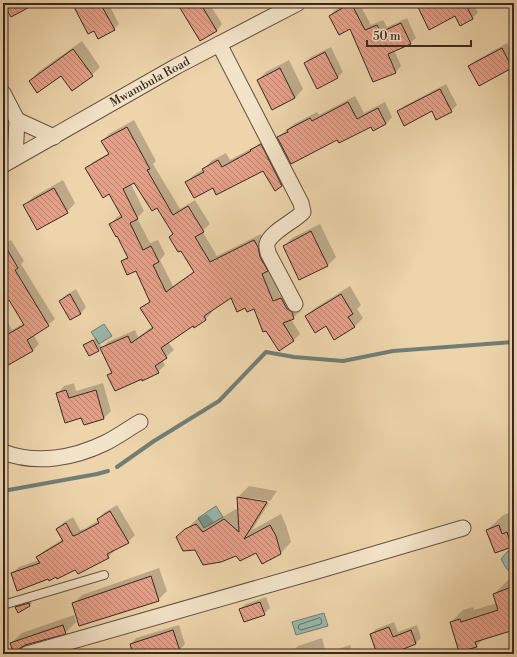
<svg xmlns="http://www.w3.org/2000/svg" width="517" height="657" font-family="'Libre Bodoni',serif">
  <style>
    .water { fill: #99b8ac; stroke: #727e75 }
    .shadow { fill: #0003; fill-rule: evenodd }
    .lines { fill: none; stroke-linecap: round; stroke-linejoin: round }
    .shore { stroke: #687067; stroke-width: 1 }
    .stream { stroke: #727e75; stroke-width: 4 }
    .building { fill: url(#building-back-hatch); stroke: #382822; fill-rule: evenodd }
    .lane-casing { stroke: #655344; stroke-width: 10 }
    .street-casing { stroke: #655344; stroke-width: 17 }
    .lane { stroke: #f3e3c8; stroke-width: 8 }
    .street { stroke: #f3e3c8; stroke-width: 15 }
    .labels { text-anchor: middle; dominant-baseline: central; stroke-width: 3; stroke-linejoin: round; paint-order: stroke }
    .street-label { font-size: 12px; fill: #382822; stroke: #f3e3c8 }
  </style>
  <defs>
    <pattern id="building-back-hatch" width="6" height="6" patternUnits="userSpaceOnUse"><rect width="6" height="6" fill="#e5a088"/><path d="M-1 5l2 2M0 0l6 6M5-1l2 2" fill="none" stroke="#bb826f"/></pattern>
  </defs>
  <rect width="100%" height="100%" fill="#edd4ab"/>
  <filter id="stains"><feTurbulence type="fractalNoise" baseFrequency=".005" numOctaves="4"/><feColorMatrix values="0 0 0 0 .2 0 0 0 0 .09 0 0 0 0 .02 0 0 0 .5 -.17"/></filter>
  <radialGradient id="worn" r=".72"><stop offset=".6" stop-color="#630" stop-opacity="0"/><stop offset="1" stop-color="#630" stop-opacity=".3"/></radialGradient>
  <g class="water">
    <path d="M104,324L112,336L99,344L91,332Z"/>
    <path d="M216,506L223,517L204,528L198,518Z"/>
    <path d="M514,550V573L512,574L506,568L501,559L508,551Z"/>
    <path d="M324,613L328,626L296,635L292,622Z"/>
  </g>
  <g class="shadow">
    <path d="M69,3H108L119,24L114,29L94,30L73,4L71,5Z"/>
    <path d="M186,3H209L222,24L217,30L200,40L181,8Z"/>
    <path d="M348,3H359L371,25L383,20L387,27L407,18L416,38L410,43L394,50L401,66L396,72L374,81L350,27L330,16L335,10Z"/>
    <path d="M417,3H476L474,5L478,13L472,18Z"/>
    <path d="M82,41L100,67L92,75H61L30,81L38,72Z"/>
    <path d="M507,43L514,55V65L479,84L470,67L475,61Z"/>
    <path d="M331,47L343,72L337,78L305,63L311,57Z"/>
    <path d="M289,60L303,89L295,98L272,109L258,80L266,72Z"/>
    <path d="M446,84L457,105L451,111L433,110L398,112L404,106Z"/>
    <path d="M355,96L364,113L385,102L392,117L386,124L371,125L338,139L278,137L294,124L317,112L319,115Z"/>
    <path d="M134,120L156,161L153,164L180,209L195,200L210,224L202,231L217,256L261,234L264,240L269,269L280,295L288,291L298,305L301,311L291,319L300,334L294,340L279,349L254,307H246L231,297L211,310L212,312L206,319L195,327L194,325L168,342L174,350L162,360L165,365L158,372L142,377L108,375L112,371L101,347L89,355L84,346L96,338L102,348L108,342L135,330L138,337L153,326L142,309L151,300L136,270L122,261L128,256L118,235L110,224L117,217L122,214L109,193L87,169L93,162L109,153L102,141L109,134ZM135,182L157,206L174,233L170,237L181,249L195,271L173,286L160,260L165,254L158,240L150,243L137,218L144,211L131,184Z"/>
    <path d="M268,138L289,178L282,185L263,169L213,187L187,182L194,175L204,169L211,161L226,153L230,160L256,146Z"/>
    <path d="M63,180L75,203L67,212L24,206L33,197Z"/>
    <path d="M320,224L336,257L327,266L284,247L292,238Z"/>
    <path d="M11,240L24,261L21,264L55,319L48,325L33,334L39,344L33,350L6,365L3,360V314L12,330L24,323L9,299L3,302V244Z"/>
    <path d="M350,286L361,305L357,309L363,318L354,327L326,325L306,316L315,308Z"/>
    <path d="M76,289L86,307L81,313L71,319L60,301L66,295Z"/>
    <path d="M3,383L7,389L3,393Z"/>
    <path d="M74,383L76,391L103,383L111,411L104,418L84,424L82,416L57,394L64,386Z"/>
    <path d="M249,486L277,491L270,501L249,498V500L269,503L252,530L281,514L286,525L291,542L280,554L257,552L236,555L195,549L178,537L198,518L207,514L214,522L236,509L239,512L238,497Z"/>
    <path d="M117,505L135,535L128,542L114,549L115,550L108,557L48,577L12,573L19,567L39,560L37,557L44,551L63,539L57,529L64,522L73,517L80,530L84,529L99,520L98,519L105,512Z"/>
    <path d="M514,511V544L512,546L495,552L487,530L503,515Z"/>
    <path d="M159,568L167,591L158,600L73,604L82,595Z"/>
    <path d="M514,574V641L513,642L509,631L485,638L476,646L451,622L463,610L473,607L474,610L497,603L494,594Z"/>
    <path d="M266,597L270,608L264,614L240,609L246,604Z"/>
    <path d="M31,601L32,603L30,605L16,607L18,605Z"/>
    <path d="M74,615L76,622L65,633L29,643V646L58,647L61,654H15L11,643L22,633Z"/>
    <path d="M394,622L398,632L417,625L421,638L416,643L388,654H378L371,634L376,629Z"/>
    <path d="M179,625L185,644L176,654H134L131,644L136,638Z"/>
    <path d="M322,638L326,653L350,645L353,654H293L292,652L298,646Z"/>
  </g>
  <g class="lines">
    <path class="shore" d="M320,618L322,621L321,624L301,630L298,628L299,625Z"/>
    <g class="stream">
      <path d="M117,467L154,441L219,401L266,352L294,357L343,361L393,351L514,342"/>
      <path d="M3,491L97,474L108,471"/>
    </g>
  </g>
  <g class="building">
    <path d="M3,3H37L11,17Z"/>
    <path d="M72,3H100L115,30L98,39L94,31L88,34Z"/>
    <path d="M188,3H200L217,31L200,41L180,8Z"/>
    <path d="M351,3L365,30L377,25L381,32L401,23L411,44L388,54L396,73L373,82L350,29L339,35L329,16Z"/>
    <path d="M416,3H465L473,19L460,26L455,16L429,30Z"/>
    <path d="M502,48L512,68L479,86L468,66Z"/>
    <path d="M73,49L93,76L72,91L61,76L37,93L29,81Z"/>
    <path d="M325,52L338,78L317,89L304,63Z"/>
    <path d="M280,68L295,98L272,110L257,80Z"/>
    <path d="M440,89L452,112L436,120L432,111L404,126L397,111Z"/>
    <path d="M348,102L357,119L378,108L386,124L373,131L371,127L339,143L337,140L291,164L277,137L288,132L287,130L310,118L312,121Z"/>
    <path d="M127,127L150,169L147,170L173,215L188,206L204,232L195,237L210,262L254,240L258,247L260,257L268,271L262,274L273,301L281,298L287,309L292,312L294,319L283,323L294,341L279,351L266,331L263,332L254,309L247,312L245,308L237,312L231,298L204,316L206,320L194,328L193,326L161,348L167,358L155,366L159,373L142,381V379L115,391L107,375L112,373L100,348L128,336L131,343L153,328L140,308L150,302L136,271L127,275L121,261L128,258L117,236L116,237L109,224L122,217L109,194L103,198L85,168L109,154L101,141ZM134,183L152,211L157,208L173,234L169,237L178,252L181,251L194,272L166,292L153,265L159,262L151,246L143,250L130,223L138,219L123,189Z"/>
    <path d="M261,144L282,186L275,191L263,171L216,195L213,188L194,198L185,182L204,172L202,169L218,160L222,167L251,151L250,150Z"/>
    <path d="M54,188L68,213L37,230L23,205Z"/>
    <path d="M311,231L328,266L299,280L283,246Z"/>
    <path d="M3,242L18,268L15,270L49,326L27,340L33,351L3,368V337L24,325L9,300L3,304Z"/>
    <path d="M70,294L81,314L70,320L59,301Z"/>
    <path d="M341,294L353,314L348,317L355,327L334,340L326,326L315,333L305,316Z"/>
    <path d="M93,340L99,351L89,356L83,345Z"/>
    <path d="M66,390L69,398L96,390L104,419L84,425L81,418L65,423L56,393Z"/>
    <path d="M237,497L267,502L244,539L270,525L276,536L281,554L262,564L256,553L240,561L236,556L221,562L203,565L195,550L183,551L176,537L185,529L196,524L203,532L224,519L239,532Z"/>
    <path d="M110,511L129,543L107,554L109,558L78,574L75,570L57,579L56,577L49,581L48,579L17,591L11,573L40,563L36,557L63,541L56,529L66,523L73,536L76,535L99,523L97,519Z"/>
    <path d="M499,525L502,534L507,532L512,547L495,553L486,530Z"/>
    <path d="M151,576L159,601L79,626L72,603Z"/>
    <path d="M514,586V630L475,642L477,647L459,652L450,622L460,619L461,622L498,610L493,594Z"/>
    <path d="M260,602L265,615L244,622L239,609Z"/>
    <path d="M29,603L30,606L18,613L15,607Z"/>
    <path d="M63,625L66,634L25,645L20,648L18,653L14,654L10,643Z"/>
    <path d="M389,627L393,637L411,630L416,644L391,654H377L370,634Z"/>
    <path d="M173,630L180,651L175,652L176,654H133L130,644Z"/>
  </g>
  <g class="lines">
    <g class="lane-casing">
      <path id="lane" d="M3,605L104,575"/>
    </g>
    <g class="street-casing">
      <g id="street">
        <path d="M219,44L301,203L303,212C295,221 270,232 267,244C266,247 268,250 268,253L295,304"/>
        <path d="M3,93L17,120L15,158"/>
        <path d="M17,120L54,137"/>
        <path d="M3,165L177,66L298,3"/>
        <path d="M3,452C37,465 74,458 105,443C117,437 128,429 140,422"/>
        <path d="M27,654L317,571L463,528"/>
      </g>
    </g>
    <use href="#lane" class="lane"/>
    <use href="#street" class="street"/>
  </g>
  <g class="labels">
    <g class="street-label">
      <text transform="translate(150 82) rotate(-29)">Mwambula Road</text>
    </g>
  </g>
  <rect width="517" height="657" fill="none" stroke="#edd4ab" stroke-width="16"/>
  <rect x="4" y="4" width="509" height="649" fill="none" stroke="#382822" stroke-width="2"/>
  <rect x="8" y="8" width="501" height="641" fill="none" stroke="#382822"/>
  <path d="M367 40v6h104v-6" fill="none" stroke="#382822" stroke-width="2"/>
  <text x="373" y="40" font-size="12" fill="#382822" stroke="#f3e3c8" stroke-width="3" paint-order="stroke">50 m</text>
  <rect width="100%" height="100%" filter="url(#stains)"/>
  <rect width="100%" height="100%" fill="url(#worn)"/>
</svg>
